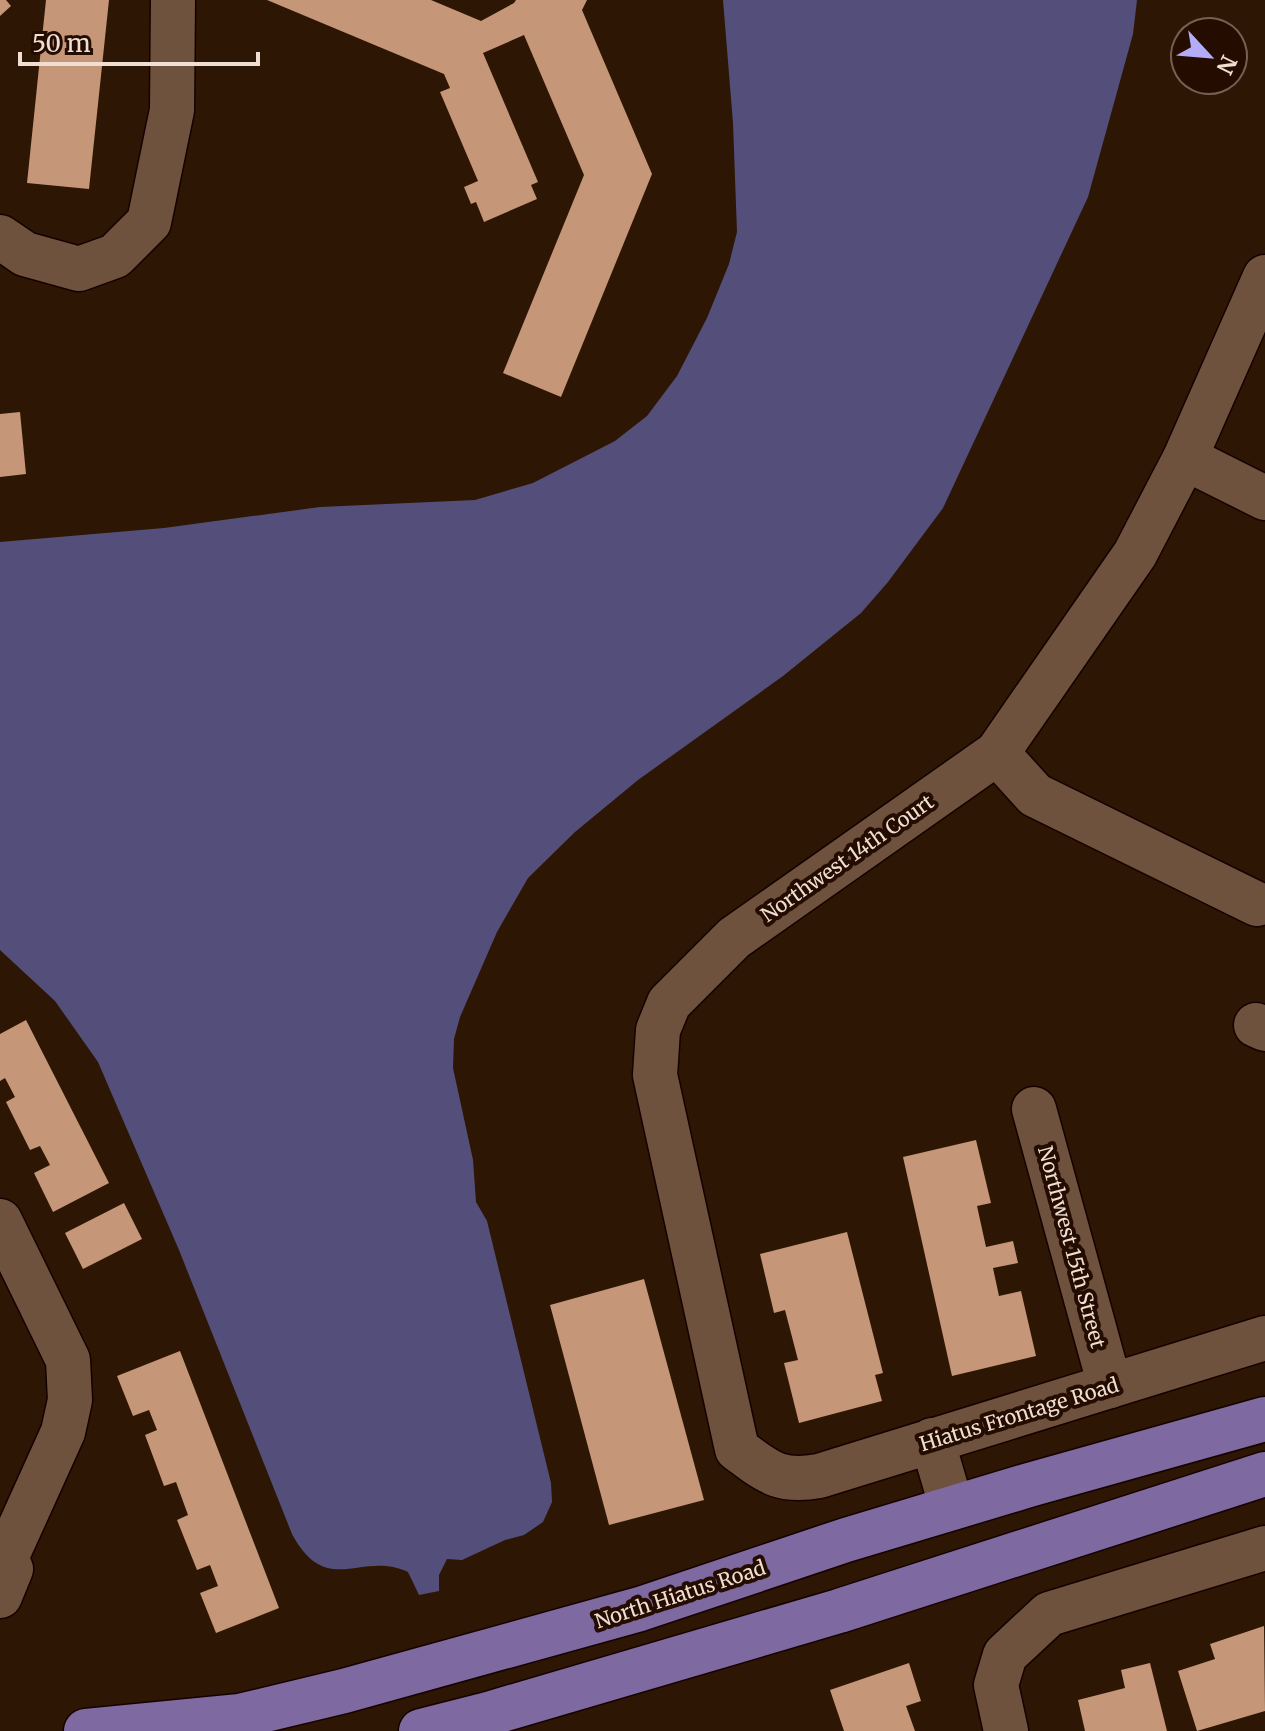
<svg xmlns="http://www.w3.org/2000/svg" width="1265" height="1731" font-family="Merriweather,serif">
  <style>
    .water { fill: #544f7a }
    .building { fill: #c59678 }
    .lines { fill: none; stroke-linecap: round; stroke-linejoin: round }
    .minor-casing { stroke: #150200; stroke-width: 47 }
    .major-casing { stroke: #150200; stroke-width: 47 }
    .minor { stroke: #6f523e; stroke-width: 44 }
    .major { stroke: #7f69a1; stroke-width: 44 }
    .labels { text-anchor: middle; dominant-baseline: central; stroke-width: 8; stroke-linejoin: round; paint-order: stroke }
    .street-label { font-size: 20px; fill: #f0ded3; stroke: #240c00 }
  </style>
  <rect width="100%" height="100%" fill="#2e1604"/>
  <path class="water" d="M723,0H1137L1133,34L1088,197L943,508L888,582L861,613L783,676L638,780L575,832L528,878L497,932L460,1017L454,1039L453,1068L473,1160L476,1202L487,1221L551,1483L552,1502L543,1522L524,1535L505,1540L462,1560L447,1559L439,1575V1591L419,1595L408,1572C361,1550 327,1599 292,1534L179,1250L98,1062L55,1001L0,950V542L164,528L320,507L475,500L533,483L615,441L647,416L677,376L707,318L729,264L737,232L733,123Z"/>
  <g class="building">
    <path d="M0,0H6L11,6L0,16Z"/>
    <path d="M46,0H109L89,189L27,183Z"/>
    <path d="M267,0H431L481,21L514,3L516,0H587L582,10L652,174L561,397L503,373L584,175L524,35L483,53L538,182L531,185L537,199L484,222L476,202L471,204L464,187L478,181L440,92L450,88L444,74Z"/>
    <path d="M20,412L26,474L0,477V414Z"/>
    <path d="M26,1020L109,1183L53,1212L34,1173L50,1165L40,1146L30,1150L6,1102L15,1097L5,1078L0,1081V1034Z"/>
    <path d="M976,1140L991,1203L977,1206L986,1247L1013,1241L1018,1263L993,1268L999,1296L1021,1291L1036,1356L952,1376L903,1157Z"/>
    <path d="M124,1203L142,1239L83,1269L65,1233Z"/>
    <path d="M847,1232L883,1373L875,1375L882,1401L799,1423L784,1363L798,1360L785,1310L774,1313L760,1254Z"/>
    <path d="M644,1279L704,1500L609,1525L550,1305Z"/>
    <path d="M180,1351L279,1608L216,1633L200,1593L218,1586L210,1565L197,1570L177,1520L188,1515L176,1482L164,1486L145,1435L157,1430L149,1410L133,1416L117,1376Z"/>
    <path d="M1264,1626L1265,1711L1197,1731L1178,1671L1215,1659L1210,1644Z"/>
    <path d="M909,1663L921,1701L906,1706L915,1731H844L830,1690Z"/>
    <path d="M1150,1663L1167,1731H1085L1078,1700L1125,1688L1121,1670Z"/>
  </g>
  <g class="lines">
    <g class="minor-casing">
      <g id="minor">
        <path d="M0,237L25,254L79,269L115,256L149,222L172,110L173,0"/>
        <path d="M1265,277L1185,458L1135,554L997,753L734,938L669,1003L658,1030L655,1075L737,1449C768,1472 779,1483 819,1476L1265,1338"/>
        <path d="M1185,458L1265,498"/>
        <path d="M997,753L1035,795L1257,904"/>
        <path d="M1256,1025L1265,1029"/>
        <path d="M1034,1109L1110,1386"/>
        <path d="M0,1221L68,1360L70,1400L63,1432L6,1558L11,1569L0,1596"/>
        <path d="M932,1440L952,1508"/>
        <path d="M1006,1731L996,1685L1005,1655L1049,1614L1265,1548"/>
      </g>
    </g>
    <g class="major-casing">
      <g id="major">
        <path d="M86,1731L240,1716L344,1691L640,1609L846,1540L1029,1485L1265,1419"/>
        <path d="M421,1731L488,1714L839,1611L1265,1474"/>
      </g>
    </g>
    <use href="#minor" class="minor"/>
    <use href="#major" class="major"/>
  </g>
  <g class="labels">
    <g class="street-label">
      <text transform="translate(847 858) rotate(-35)">Northwest 14th Court</text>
      <text transform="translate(1072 1247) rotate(75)">Northwest 15th Street</text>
      <text transform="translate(1019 1414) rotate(-17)">Hiatus Frontage Road</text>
      <text transform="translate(680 1594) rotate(-18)">North Hiatus Road</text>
    </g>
  </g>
  <g transform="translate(1209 56) rotate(116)"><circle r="38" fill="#240c00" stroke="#766054" stroke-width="2"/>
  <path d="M0-6L14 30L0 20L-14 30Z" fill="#b4acf9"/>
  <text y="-12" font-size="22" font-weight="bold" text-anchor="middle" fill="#f0ded3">N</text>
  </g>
  <path d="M20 52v12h238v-12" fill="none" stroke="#f0ded3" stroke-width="4"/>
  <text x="32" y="52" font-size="24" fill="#f0ded3" stroke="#240c00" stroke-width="6" paint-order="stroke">50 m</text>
</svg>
